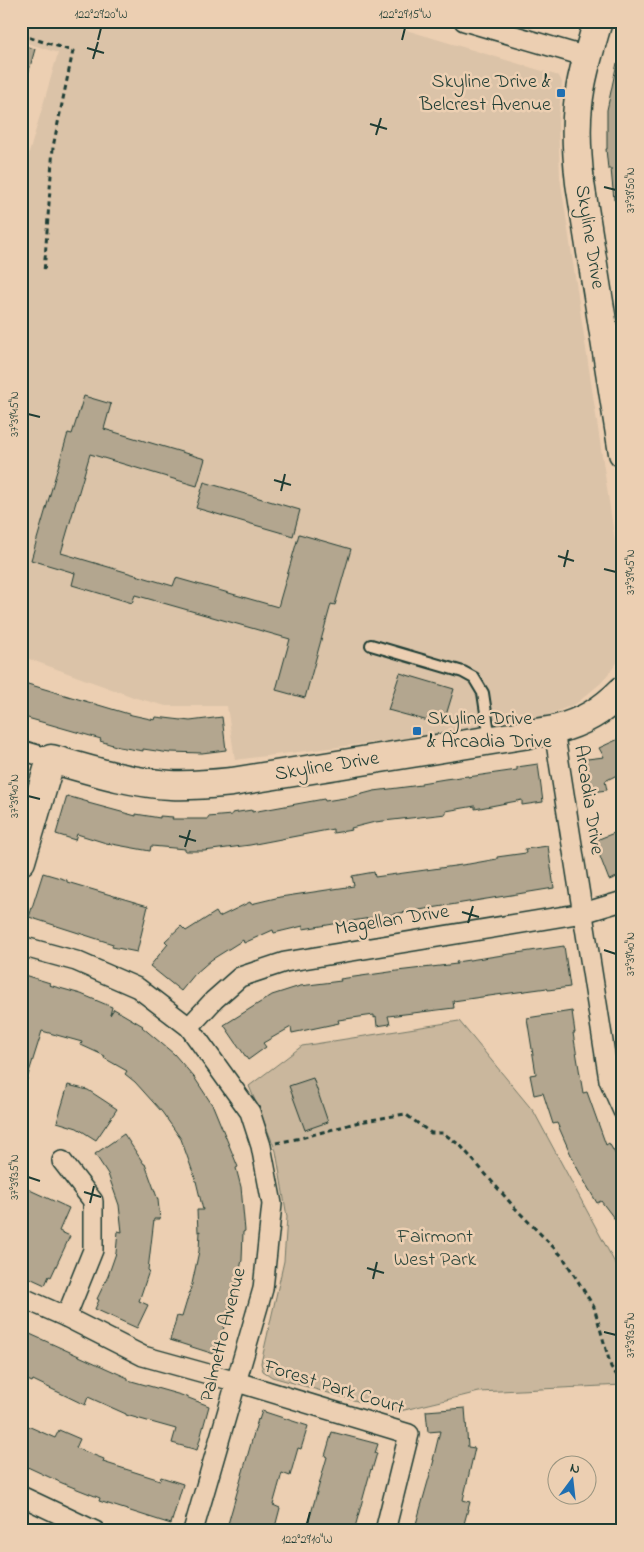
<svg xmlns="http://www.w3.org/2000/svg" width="644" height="1552" font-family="'Indie Flower',sans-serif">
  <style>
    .built { fill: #dbc3a8 }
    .green { fill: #cab79d; stroke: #747a68 }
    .building { fill: #b3a68f; stroke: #1f3d34 }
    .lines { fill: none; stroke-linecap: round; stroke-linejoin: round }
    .lane-casing { stroke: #1f3d34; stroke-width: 14 }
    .street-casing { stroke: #1f3d34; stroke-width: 22 }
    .secondary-casing { stroke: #1f3d34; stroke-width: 31 }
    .path { stroke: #1f3d34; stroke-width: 3; stroke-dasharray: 5 4; stroke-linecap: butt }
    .lane { stroke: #eccfb2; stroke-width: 10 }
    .street { stroke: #eccfb2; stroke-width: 19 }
    .secondary { stroke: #eccfb2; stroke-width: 28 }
    .ticks { fill: none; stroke: #1f3d34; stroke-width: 2 }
    .poi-dot { fill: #1f6fb2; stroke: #eccfb2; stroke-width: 2 }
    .labels { text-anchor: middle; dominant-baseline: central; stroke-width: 5; stroke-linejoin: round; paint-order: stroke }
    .poi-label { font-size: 20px; fill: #1f3d34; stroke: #eccfb2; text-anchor: end }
    .street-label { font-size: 20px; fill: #1f3d34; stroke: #eccfb2 }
    .park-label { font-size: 20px; fill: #30493e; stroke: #eccfb2 }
    .neatline { fill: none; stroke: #1f3d34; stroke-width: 2 }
    .ticks-label { font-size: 12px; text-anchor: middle; fill: #1f3d34 }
  </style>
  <rect width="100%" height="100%" fill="#eccfb2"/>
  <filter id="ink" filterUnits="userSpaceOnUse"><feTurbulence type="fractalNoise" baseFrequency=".02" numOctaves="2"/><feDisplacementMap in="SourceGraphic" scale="10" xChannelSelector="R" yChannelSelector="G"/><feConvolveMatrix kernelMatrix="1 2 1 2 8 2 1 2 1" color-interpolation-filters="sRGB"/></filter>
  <g filter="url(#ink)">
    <path class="built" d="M21,21H376L559,76L562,82L558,123L560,177L623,594V643L620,659L601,683L577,703L530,723L235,760L227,706H166L136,698L21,656V181L58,53L21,41Z"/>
    <path class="green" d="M459,1021L534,1112L623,1278V1385L479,1392L396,1412L272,1377L263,1371L261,1363L284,1261L287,1217L276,1151L249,1086L302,1046Z"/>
    <g class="building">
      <path d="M21,45L35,49L25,85L21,84Z"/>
      <path d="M617,63H623V199L614,200L611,169H608L606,149H607V110Z"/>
      <path d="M84,396L111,404L104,429L205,459L197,486L90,454L61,553L173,586L176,578L278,607L299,534L351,549L335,605L331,604L305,698L276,690L290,639L135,595L132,603L72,585L75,573L31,560L68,433L72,434Z"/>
      <path d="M204,482L300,510L293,536L196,508Z"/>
      <path d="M400,673L454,689L443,725L388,710Z"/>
      <path d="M21,682L132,715L155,720L156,717L190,721L222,717L226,750L202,753L170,752V753L143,749V751L119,747L100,741L101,739L31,719L21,716Z"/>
      <path d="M623,737V772L605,781L607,790L584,793L579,760L604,757L599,748Z"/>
      <path d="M538,764L543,802L522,805V800L475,809V806L446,811V814L375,822L351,828L352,830L333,833V829L250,845L204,851H185V849L151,846L150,851L106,843L77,834L75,840L56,834L67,796L88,802V803L136,816V814L160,818V816L173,817L172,819H208V817L232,815V813L252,810V812L324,799L325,801L351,797L374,791L421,785V783L445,779L468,776V777L517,770V767Z"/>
      <path d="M614,833L615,836L623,833V875L609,880L594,841Z"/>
      <path d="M548,846L554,888L303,929V926L274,933L273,930L244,943L243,940L211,960L195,974L181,991L150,966L168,944L165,941L181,926L186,931L216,912L219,917L250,902L251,904L280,897L354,886L352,876L374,872L375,877L469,864L497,859V857L526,853L525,849Z"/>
      <path d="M43,873L67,880V882L148,906L137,952L112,947L113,944L29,917Z"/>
      <path d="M564,946L570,987L548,990L547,988L453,1001L454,1008L388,1016L390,1024L377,1026L376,1017L374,1018V1015L338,1020L339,1023L292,1033L291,1027L263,1043L266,1047L248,1060L224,1025L272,995L300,986L341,981L340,979L397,971L457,964L456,962Z"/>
      <path d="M21,974L50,983L49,985L81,994L112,1007L110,1015L114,1009L143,1026L142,1027L174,1054L194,1077L213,1106L238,1167L236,1168L241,1187L245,1231L243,1232L242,1260L234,1297L232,1296L219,1346L217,1345L214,1354L170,1340L177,1316L182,1317L192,1284L199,1251L200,1231L198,1232L197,1210H203L196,1181L181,1139L162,1112L135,1082L125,1074L127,1071L104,1058L105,1056L81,1045L82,1042L42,1031L25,1085H21Z"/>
      <path d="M572,1011L575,1033H573L583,1093L587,1092L606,1145L609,1143L620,1162L618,1163L623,1172V1230L601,1201L597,1203L587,1186L575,1164L557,1123L553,1124L543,1093L534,1095L530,1075L536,1074L527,1018Z"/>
      <path d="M313,1078L328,1122L305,1130L289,1086Z"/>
      <path d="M68,1085L88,1090L117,1109L96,1140L77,1128L57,1122Z"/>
      <path d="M124,1134L144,1164H145L158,1200L160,1219H154L148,1270L149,1271L139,1301L148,1305L137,1328L95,1309L99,1300L97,1299L108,1276L116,1253L118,1231L122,1232L119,1205L108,1174L95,1154Z"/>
      <path d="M21,1186L69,1208L59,1231L70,1236L51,1277L49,1276L45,1285L21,1274V1230L29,1213L21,1209Z"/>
      <path d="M21,1330L128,1378V1380L181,1395L209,1406L197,1450L172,1443L176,1429L126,1415V1414L88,1397L85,1405L33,1380L32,1382L21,1377Z"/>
      <path d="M465,1408L468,1447L475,1448L463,1500L470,1502L462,1531H414L434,1460H433L440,1431L428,1432L426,1411Z"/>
      <path d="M262,1411L308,1426L301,1449L298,1448L290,1476L282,1473L273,1505L280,1508L274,1531H226L258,1419L259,1420Z"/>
      <path d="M21,1423L55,1438L59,1430L80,1439L76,1448L104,1459L103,1462L160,1480L161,1477L183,1484L171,1524L99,1501L100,1498L62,1483L21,1464Z"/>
      <path d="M332,1432L378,1444L375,1453H377L372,1470L371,1469L354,1531H306L327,1457L325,1456Z"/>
    </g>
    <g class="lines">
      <g class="lane-casing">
        <path id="lane" d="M371,645L463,672L474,678L483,693L490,739"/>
      </g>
      <g class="street-casing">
        <g id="street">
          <path d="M464,21L587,57"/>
          <path d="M554,730L609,1080L623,1111"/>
          <path d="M21,750L51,759"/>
          <path d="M21,946L76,961L138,988L189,1027L250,1112L261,1146L272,1204L263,1289L193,1531"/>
          <path d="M189,1027L214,1000L240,977L285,962L583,913L623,901"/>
          <path d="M62,1161L93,1201V1250L66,1317"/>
          <path d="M21,1297L66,1317L143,1356L237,1382L409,1434L385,1531"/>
          <path d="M21,1496L95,1531"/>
        </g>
      </g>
      <g class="secondary-casing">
        <g id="secondary">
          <path d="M598,21C590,49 581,76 578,105C575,131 577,157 580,183L623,453"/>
          <path d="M21,861L51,759C90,770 130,783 171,785C191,786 212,784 232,782L554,730C584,722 602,711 623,690"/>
        </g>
      </g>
      <g class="path">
        <path d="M21,35L73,51L53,147L44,273"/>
        <path d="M276,1143L301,1138L359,1122L405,1114L431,1133H443L461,1146L515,1208L563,1257L594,1307L611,1367L623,1384"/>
      </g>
      <use href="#lane" class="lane"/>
      <use href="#street" class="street"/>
      <use href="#secondary" class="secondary"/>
    </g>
  </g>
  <path class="ticks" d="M98,40L101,28M402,40L405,28M87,48L104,53M93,59L98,42M370,124L387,129M376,135L381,118M604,187L616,190M28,414L40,417M274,480L291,485M281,491L285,474M558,556L574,561M564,567L568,550M604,569L616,572M28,796L40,799M179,836L196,841M185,847L190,830M462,912L479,917M468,923L473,906M604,950L616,954M28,1177L40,1181M84,1192L101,1197M90,1203L94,1186M367,1268L384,1273M373,1279L377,1262M604,1332L616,1335M307,1524L310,1512"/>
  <g class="poi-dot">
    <rect x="556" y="88" width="10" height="10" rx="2.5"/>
    <rect x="412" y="726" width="10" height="10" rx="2.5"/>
  </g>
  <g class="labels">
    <g class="poi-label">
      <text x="551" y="82">Skyline Drive &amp;<tspan x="551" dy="23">Belcrest Avenue</tspan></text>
      <text x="427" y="719" text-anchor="start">Skyline Drive<tspan x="427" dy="23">&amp; Arcadia Drive</tspan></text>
    </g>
    <g class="street-label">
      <text transform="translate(589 237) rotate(81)">Skyline Drive</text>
      <text transform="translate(327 767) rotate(-9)">Skyline Drive</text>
      <text transform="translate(588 800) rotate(81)">Arcadia Drive</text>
      <text transform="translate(392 921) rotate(-9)">Magellan Drive</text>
      <text transform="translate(224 1335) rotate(-76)">Palmetto Avenue</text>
      <text transform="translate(334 1388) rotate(17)">Forest Park Court</text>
    </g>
    <g class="park-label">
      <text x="435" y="1237">Fairmont<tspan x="435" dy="23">West Park</tspan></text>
    </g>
  </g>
  <rect width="644" height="1552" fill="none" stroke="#eccfb2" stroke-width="55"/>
  <g transform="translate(572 1480) rotate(15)"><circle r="24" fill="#eccfb2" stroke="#9a9580"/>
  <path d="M0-4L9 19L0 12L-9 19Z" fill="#1f6fb2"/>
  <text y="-8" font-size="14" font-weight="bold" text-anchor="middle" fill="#1f3d34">N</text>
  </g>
  <rect x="28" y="28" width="588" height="1496" class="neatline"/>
  <g class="ticks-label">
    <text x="101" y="18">122°29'20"W</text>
    <text x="405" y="18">122°29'15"W</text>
    <text transform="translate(630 190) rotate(-90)" y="4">37°39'50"N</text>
    <text transform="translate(14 414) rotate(-90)" y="4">37°39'45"N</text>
    <text transform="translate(630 572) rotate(-90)" y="4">37°39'45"N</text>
    <text transform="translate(14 796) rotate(-90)" y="4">37°39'40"N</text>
    <text transform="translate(630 954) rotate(-90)" y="4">37°39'40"N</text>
    <text transform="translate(14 1177) rotate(-90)" y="4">37°39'35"N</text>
    <text transform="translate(630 1335) rotate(-90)" y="4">37°39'35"N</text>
    <text x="307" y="1543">122°29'10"W</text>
  </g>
</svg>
